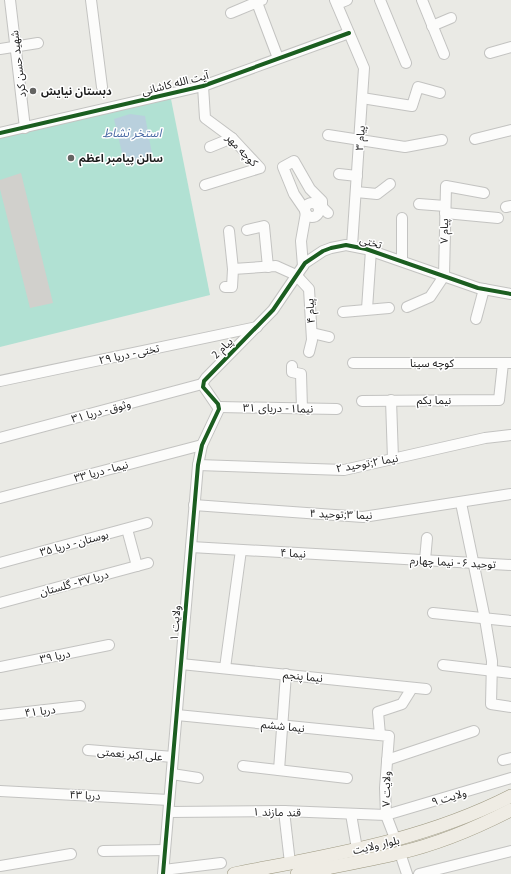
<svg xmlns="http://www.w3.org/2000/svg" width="511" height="874" font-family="'PT Sans','Noto Sans Arabic',sans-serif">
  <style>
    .pitch { fill: #b1e1d3 }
    .water { fill: #b9d0dd }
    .building { fill: #d1d0cc }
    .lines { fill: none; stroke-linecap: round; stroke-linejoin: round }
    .minor-casing { stroke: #c3c3c1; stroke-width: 12 }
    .major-casing { stroke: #9f9a83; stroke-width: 14 }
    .minor { stroke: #fcfcfb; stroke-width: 10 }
    .major { stroke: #efece4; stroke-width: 13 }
    .cycleway-casing { stroke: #fff; stroke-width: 6 }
    .cycleway { stroke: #1b5e20; stroke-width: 4 }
    .poi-dot { fill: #646462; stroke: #fff; stroke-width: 1.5 }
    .labels { text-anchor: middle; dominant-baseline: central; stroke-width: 3; stroke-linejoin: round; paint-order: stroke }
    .street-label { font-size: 11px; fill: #1c1c1c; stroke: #fff }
    .poi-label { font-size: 11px; font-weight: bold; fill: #1c1c1c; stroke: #fff; text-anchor: start }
    .water-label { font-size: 12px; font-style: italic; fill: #4d6da6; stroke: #fff }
  </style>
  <rect width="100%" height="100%" fill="#eaeae5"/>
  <path class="pitch" d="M170,94L210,295L0,347V134Z"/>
  <path class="water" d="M130,114L145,116L153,159L125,165L114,119Z"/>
  <path class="building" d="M21,173L53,303L30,308L0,189V180Z"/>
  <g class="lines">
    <g class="minor-casing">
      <g id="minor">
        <path d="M10,0L25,128"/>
        <path d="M91,0L102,87"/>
        <path d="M256,0L278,58"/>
        <path d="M335,0L364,68L352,246"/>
        <path d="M380,0L406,63"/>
        <path d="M422,0L444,54"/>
        <path d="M337,4L347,0"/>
        <path d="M231,13L262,0"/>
        <path d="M432,26L451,18"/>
        <path d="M0,49L38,43"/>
        <path d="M490,53L511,47"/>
        <path d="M203,86L205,118L232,138L260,168L205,185"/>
        <path d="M362,98L412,106L418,87L440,93"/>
        <path d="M0,133L203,86L349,33"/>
        <path d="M328,135L405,147L442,140"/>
        <path d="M475,139L511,130"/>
        <path d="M210,147L232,138"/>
        <path d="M339,174L357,176"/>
        <path d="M356,192L377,194L390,184"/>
        <circle cx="312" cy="210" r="7"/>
        <path d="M419,204L445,206"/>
        <path d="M506,207L511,206"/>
        <path d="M305,210L294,194L283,167L294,161L310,189L322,201V207L328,213"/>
        <path d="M445,213L498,218"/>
        <path d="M402,218V261"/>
        <path d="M247,230L264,226L268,267"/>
        <path d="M229,231L233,269"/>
        <path d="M303,266L301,241L306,213"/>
        <path d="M225,287H232L233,269L276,266L296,275L309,289L312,340L309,352"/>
        <path d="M407,307L430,297L444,276L446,186L484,193"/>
        <path d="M367,309L371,250"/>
        <path d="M343,312L389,308"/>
        <path d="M476,319L484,289"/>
        <path d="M312,333L329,337"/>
        <path d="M353,363H511"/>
        <path d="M292,366V372L301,374L302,409"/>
        <path d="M0,381L257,327"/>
        <path d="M202,384L206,378L273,310L305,263L323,251L331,248L346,245L366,249L478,288L511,294"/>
        <path d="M391,400L393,459"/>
        <path d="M362,401L499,400L503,363"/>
        <path d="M219,407L337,409"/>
        <path d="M0,438L202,384"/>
        <path d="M198,465L344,470L485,438L511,435"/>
        <path d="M0,498L202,445"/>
        <path d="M461,503L485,619L492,661L491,704L511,707"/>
        <path d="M194,505L363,517L511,494"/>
        <path d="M127,529L137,566"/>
        <path d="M191,547L511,565"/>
        <path d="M425,560L427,538"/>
        <path d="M0,563L147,523"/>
        <path d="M0,603L148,563"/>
        <path d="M433,613L511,621"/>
        <path d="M181,664L426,689"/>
        <path d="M443,665L511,673"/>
        <path d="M0,667L109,645"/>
        <path d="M225,668L241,550"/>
        <path d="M0,715L80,706"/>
        <path d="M177,715L389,736L385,788L386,815L396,841"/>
        <path d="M380,735L378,712L402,704L412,688"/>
        <path d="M88,750L173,757"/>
        <path d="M387,760L474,731"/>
        <path d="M503,760L511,758"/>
        <path d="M243,766L347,778"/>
        <path d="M279,770L286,674"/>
        <path d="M172,774L198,778"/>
        <path d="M0,791L169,800"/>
        <path d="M284,811L290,863"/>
        <path d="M169,812L284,811L386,815L511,778"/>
        <path d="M351,814L357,849"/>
        <path d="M103,851L165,850"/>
        <path d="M400,853L407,874"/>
        <path d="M0,866L71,854"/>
        <path d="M164,870L221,863"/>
        <path d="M163,874L198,465L202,445L219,409L202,384"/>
        <path d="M419,874L511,851"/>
      </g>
    </g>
    <g class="major-casing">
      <g id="major">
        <path d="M234,874C330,855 423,841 511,796"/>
        <path d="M297,874C331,867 366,861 399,853C438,844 476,828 511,810"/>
      </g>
    </g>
    <use href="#minor" class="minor"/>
    <use href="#major" class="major"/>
    <g class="cycleway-casing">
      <g id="cycleway">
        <path d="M0,133L203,86L349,33"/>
        <path d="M163,874L198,465L202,445L219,409L218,404L203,387L204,381L273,310L305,263L323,251L331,248L346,245L366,249L478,288L511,294"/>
      </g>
    </g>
    <use href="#cycleway" class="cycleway"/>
  </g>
  <g class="poi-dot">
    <circle cx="33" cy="91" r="4"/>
    <circle cx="71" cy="158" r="4"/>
  </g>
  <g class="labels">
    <g class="street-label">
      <text transform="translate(18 64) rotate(-97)">شهید حسن کرد</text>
      <text transform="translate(175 83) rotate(-14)">آیت الله کاشانی</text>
      <text transform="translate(360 138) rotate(-86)">پيام ۳</text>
      <text transform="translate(242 150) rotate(46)">کوچه مهر</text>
      <text transform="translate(444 231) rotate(-89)">پیام ۷</text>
      <text transform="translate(371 242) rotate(16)">تختی</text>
      <text transform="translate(310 311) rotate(-93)">پیام ۴</text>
      <text transform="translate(222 348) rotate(-45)">پیام 2</text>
      <text transform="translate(129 354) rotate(-12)">تختی - دریا ۲۹</text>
      <text x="432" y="363">کوچه سینا</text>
      <text x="434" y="400">نیما یکم</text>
      <text transform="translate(278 408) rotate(1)">نیما۱ - دریای ۳۱</text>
      <text transform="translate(101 411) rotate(-15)">وثوق - دریا ۳۱</text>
      <text transform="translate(367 463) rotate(-10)">نیما ۲;توحید ۲</text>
      <text transform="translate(101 471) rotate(-15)">نیما - دریا ۳۳</text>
      <text transform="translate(341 514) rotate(2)">نیما ۳;توحید ۴</text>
      <text transform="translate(74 543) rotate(-15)">بوستان - دریا ۳۵</text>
      <text transform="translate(293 553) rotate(3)">نیما ۴</text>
      <text transform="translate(453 562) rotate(3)">توحید ۶ - نیما چهارم</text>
      <text transform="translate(74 583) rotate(-15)">دریا ۳۷ - گلستان</text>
      <text transform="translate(175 623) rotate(-85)">ولایت ۱</text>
      <text transform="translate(55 656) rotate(-11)">دریا ۳۹</text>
      <text transform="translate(303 676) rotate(6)">نیما پنجم</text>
      <text transform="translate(40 711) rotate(-7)">دریا ۴۱</text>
      <text transform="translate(283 726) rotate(6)">نیما ششم</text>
      <text transform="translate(130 754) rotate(5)">علی اکبر نعمتی</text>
      <text transform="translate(386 789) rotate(-89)">ولایت ۷</text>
      <text transform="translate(85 795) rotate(3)">دریا ۴۳</text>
      <text transform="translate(449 797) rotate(-16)">ولایت ۹</text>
      <text transform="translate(277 812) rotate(1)">قند مازند ۱</text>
      <text transform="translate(376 845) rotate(-13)">بلوار ولایت</text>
    </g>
    <g class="poi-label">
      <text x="41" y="91">دبستان نیایش</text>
      <text x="79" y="158">سالن پیامبر اعظم</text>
    </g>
    <g class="water-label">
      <text x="132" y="132">استخر نشاط</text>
    </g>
  </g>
</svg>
